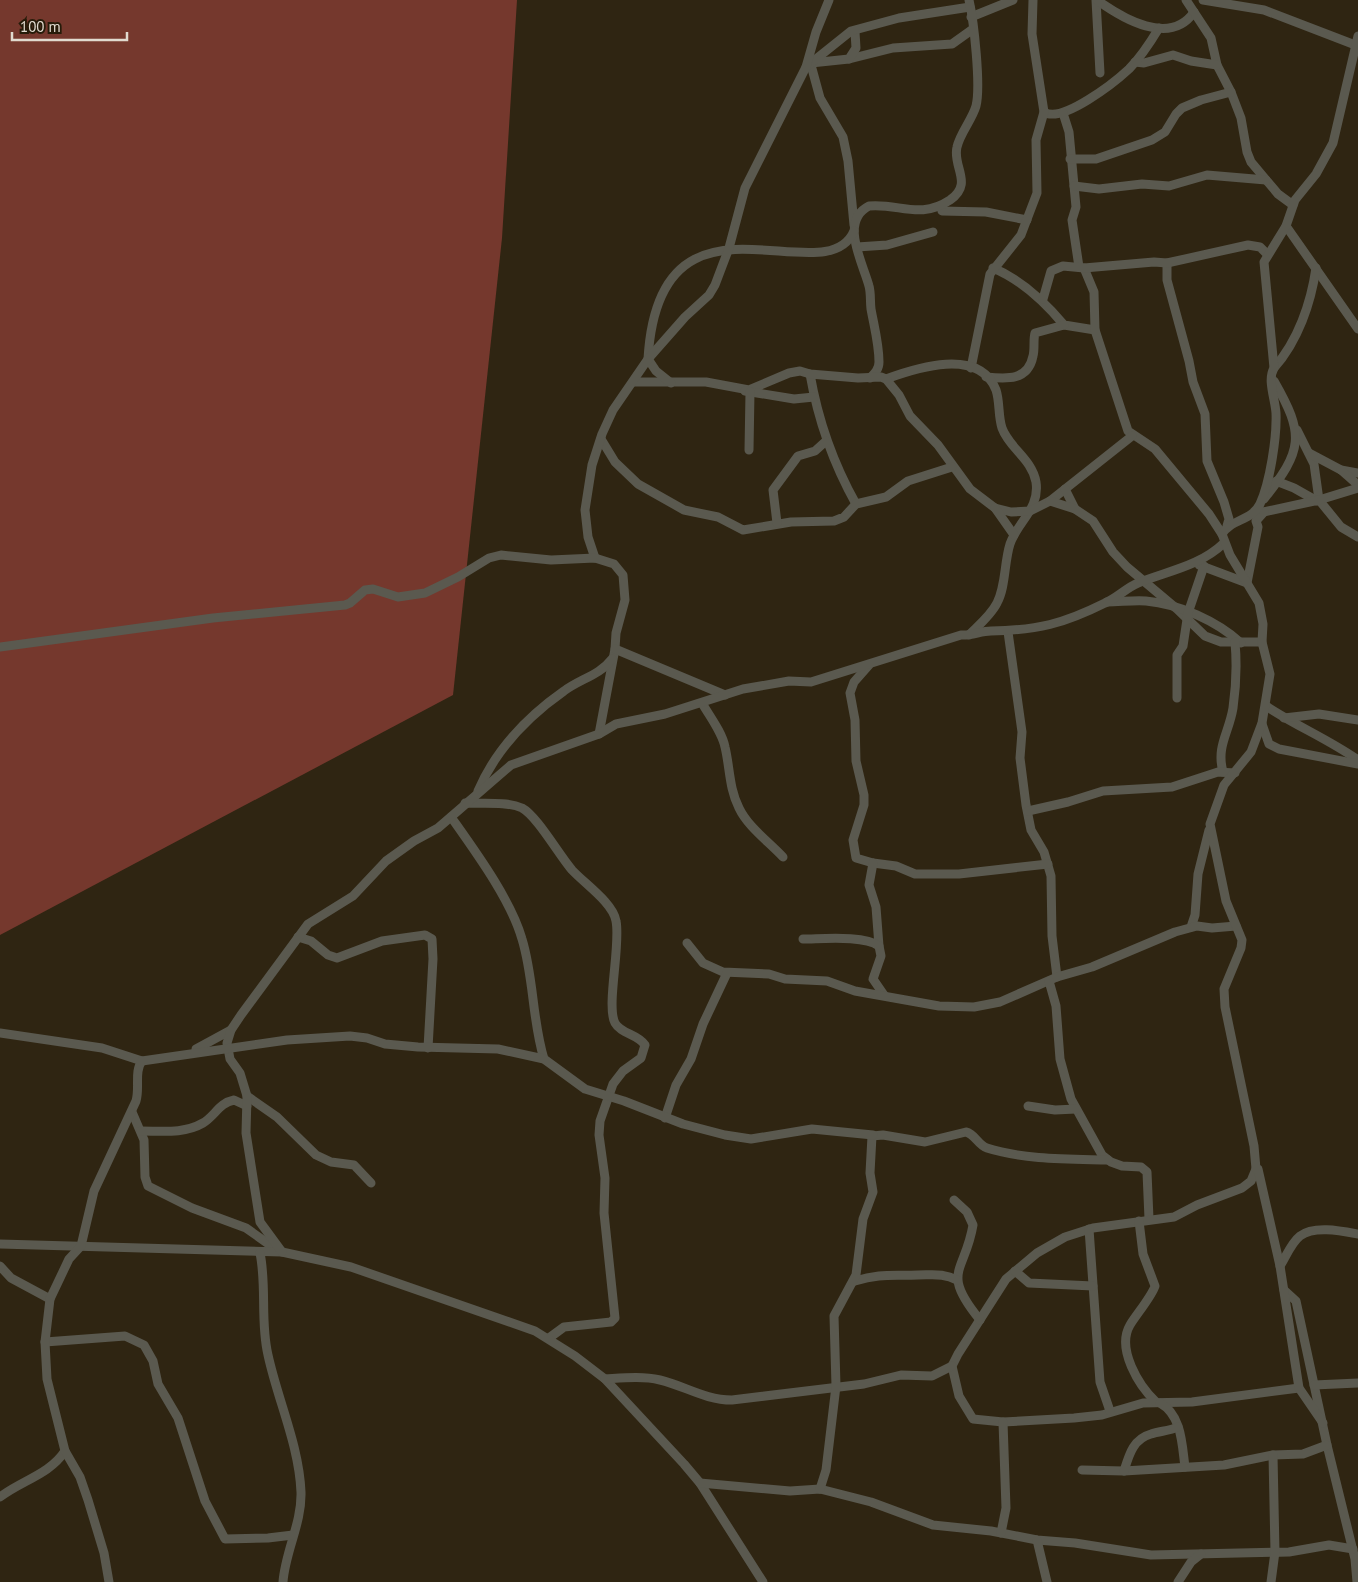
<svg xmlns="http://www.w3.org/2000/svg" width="1358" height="1582" font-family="'PT Sans',sans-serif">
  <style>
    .green { fill: #75382d }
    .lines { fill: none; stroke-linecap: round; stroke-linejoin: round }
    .street { stroke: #5a594f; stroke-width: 9 }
  </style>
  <rect width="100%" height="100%" fill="#2f2512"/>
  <path class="green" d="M0,0H517L502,238L453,695L0,935Z"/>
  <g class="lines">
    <g class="street">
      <path d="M1096,0L1100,73"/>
      <path d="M1097,0C1122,18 1170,47 1194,12"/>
      <path d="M1186,0L1211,38L1217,65L1231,92L1241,118L1247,152L1251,162L1278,194L1293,205"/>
      <path d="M1203,0L1264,10L1358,46"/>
      <path d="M971,17L1013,0"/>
      <path d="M849,59L893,48L952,44L973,29"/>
      <path d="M1135,62L1144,63L1173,55L1191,61L1217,65"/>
      <path d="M811,63L849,59L856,48L855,32"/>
      <path d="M811,65L820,98L843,137L848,161L854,225"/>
      <path d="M806,67L851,31L899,18L970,7"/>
      <path d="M1044,112C1062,124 1115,82 1129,69C1141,57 1150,43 1159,28"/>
      <path d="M1063,113L1069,132L1076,207L1072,220L1079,267"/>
      <path d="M1070,159H1096L1152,140L1165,132L1176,114L1182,108L1201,100L1231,92"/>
      <path d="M1074,186L1099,189L1142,184L1169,186L1207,175L1266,180"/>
      <path d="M942,211L986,212L1027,220"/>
      <path d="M1286,226L1358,329"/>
      <path d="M857,247L887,245L933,232"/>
      <path d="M1167,263V280L1189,361L1193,382L1205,414L1207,461L1224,502L1229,519L1227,526"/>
      <path d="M993,268C1022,280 1044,301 1064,325L1095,330"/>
      <path d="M1084,268L1094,292L1095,330L1128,431L1155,449L1209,514L1222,534"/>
      <path d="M1043,299L1051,271L1063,266L1084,268L1154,262L1167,263L1248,245L1260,247L1267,254"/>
      <path d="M971,368L990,274L1021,235L1037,193L1036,140L1044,112L1032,34L1033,0"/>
      <path d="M1274,368C1298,341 1311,303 1316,268"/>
      <path d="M810,374C818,420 833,463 856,504"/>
      <path d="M986,377C1007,379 1028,381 1033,356C1035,348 1033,340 1035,333L1064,325"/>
      <path d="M870,378C875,373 879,369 879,362C879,344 874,326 871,309C870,301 871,293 869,286C863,263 839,221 869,206C899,203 920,220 950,200C974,183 952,167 957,147C960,133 972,120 976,106C981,86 974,22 969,0"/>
      <path d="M886,379C916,368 979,347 996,390C1000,402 998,416 1002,428C1009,448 1032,459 1036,482C1040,509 1018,521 1010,544C1004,563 1006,586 997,603C991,615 979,625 969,635"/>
      <path d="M634,382H706L749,390L789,373L800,371L810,374L858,378L881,377L886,379L899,395L910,416L938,445L970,489L995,508L1011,512L1030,511L1050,501L1132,436"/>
      <path d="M671,383L656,371L648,359C659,170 825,298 854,231"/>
      <path d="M745,391L794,399L814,397"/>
      <path d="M1297,430L1314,464L1319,500L1341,527L1358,537"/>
      <path d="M601,439L615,462L638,484L684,510L718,517L743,530L791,522L834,521L844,517L856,504L886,497L908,481L952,467"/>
      <path d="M749,450L750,392"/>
      <path d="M1309,453L1341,470L1358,473"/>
      <path d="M1341,470L1358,485"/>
      <path d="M1276,481L1294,488L1317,501"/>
      <path d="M1065,489L1075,509"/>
      <path d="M1264,499C1303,450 1305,435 1274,381"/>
      <path d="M1050,501L1075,509L1093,521L1113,552L1127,567L1177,609L1205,636L1221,642H1262"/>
      <path d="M995,508L1014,535"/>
      <path d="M1259,513L1319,500L1358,488"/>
      <path d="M777,523L773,490L798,456L815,451L826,441"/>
      <path d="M595,558L588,537L585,510L592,465L602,434L613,410L648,359L685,317L709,295L715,285L729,248L745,188L806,67L816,32L829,0"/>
      <path d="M1199,565L1247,583L1258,527L1256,521L1264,512"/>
      <path d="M1107,602C1120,602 1134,600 1146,601C1179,604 1217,621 1241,643"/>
      <path d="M1008,632L1022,732L1020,758L1026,805L1031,830L1044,852L1051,876L1052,936L1057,977"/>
      <path d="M0,647L213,618L345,605L350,603L365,590L373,589L398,597L425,593L458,577L489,558L501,555L551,560L595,558L614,564L623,575L625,600L616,633L615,649L599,734"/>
      <path d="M615,649L725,695"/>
      <path d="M869,665L854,682L850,693L855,720L856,761L864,795V805L853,840L856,858L873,863L896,866L915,874H959L1048,864"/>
      <path d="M1177,698V655L1183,646L1188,613L1204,566"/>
      <path d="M702,703C710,717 722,732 725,747C730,768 729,788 739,808C748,827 768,841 783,857"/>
      <path d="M1266,706C1296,726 1328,739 1358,760"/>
      <path d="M1284,718L1319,714L1358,720"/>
      <path d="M1262,724L1269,744L1279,749L1358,764"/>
      <path d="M1223,772C1216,746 1229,733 1233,708C1236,687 1237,664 1235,642"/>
      <path d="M478,791C496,749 527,717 564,691C580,679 600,675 612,659"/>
      <path d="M465,803C482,804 506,801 522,808C537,816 559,855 572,870C585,884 613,903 616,921C621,945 606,1006 615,1023C621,1034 638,1034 645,1045L641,1058L623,1071L613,1084L600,1121L599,1135L605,1178L604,1213L615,1318L611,1322L564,1327L549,1338"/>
      <path d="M1028,811L1068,802L1103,791L1172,787L1218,772L1235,773"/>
      <path d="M451,817C475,851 511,900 522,939C534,978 532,1020 544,1059"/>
      <path d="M873,863L869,885L876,907L879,946"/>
      <path d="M1191,927L1195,915L1198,874L1209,830"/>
      <path d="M298,937L311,941L328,955L337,958L382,941L425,935L432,939L433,959L428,1048"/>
      <path d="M803,939C822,939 864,935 879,946L881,956L873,979L884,995"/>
      <path d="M687,943L703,963L723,972L769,974L785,979L827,981L855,991L939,1006L974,1007L1000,1002L1057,977L1092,967L1175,932L1197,926L1212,928L1236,926"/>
      <path d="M1049,981L1056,1006L1060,1059L1071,1099L1102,1155L1111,1162L1122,1166L1141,1167L1147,1172L1149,1219"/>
      <path d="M0,1033L102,1048L142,1061"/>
      <path d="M196,1049L231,1030"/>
      <path d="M247,1096L277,1117L316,1155L331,1162L354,1165L371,1183"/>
      <path d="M1028,1106L1055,1110L1076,1109"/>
      <path d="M132,1112L144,1140L145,1177L148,1186L192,1208L246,1228L277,1250"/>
      <path d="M665,1118L676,1085L691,1059L703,1024L727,973"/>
      <path d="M141,1131C162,1131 184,1134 203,1123C215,1116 219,1103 234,1100L247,1106"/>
      <path d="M1256,1169L1251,1181L1242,1188L1197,1205L1174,1217L1093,1228L1065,1237L1037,1253L1006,1279L958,1354L952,1366L959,1396L973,1419L1003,1422L1074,1418L1102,1415L1143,1403L1192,1402L1299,1388"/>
      <path d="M954,1200L967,1212L973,1225C965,1273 940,1271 980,1320"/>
      <path d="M1139,1221L1143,1254L1155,1286C1152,1296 1136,1315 1130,1325C1116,1349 1139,1386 1156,1402"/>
      <path d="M1089,1229L1100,1382L1110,1411"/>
      <path d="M0,1244L282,1252L351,1267L535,1331L575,1356L605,1379L684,1464L700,1483L763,1582"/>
      <path d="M282,1252L260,1222L246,1133L247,1096L240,1073L230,1059L227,1043L231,1030L241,1015L308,924L353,896L386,861L414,841L438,828L511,765L599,734L616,724L665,714L743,689L789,681L811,682L961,635C971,636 981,631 991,631C1038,630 1063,624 1105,603C1117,598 1126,588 1138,583C1168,571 1200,566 1224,543"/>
      <path d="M260,1253C267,1287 260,1322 268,1355C278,1401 299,1445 301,1492C302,1523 285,1552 283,1582"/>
      <path d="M0,1266L11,1278L50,1299"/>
      <path d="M1280,1266C1286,1257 1291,1243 1300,1236C1314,1225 1342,1231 1358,1234"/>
      <path d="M1015,1271L1029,1283L1093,1286"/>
      <path d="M855,1281C880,1273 893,1276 918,1275C933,1275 944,1273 957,1280"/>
      <path d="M1284,1290L1296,1301L1327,1445L1355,1559L1357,1582"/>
      <path d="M45,1342L125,1336L144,1345L153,1361L158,1384L178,1418L205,1501L225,1539L268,1538L293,1535"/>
      <path d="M605,1379C623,1378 642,1376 660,1380C685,1386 705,1400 732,1400L864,1384L901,1375L932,1376L952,1366"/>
      <path d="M1314,1385L1358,1383"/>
      <path d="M1160,1403C1182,1415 1182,1445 1185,1467"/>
      <path d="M1323,1423L1299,1388L1280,1266L1258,1169H1256L1254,1146L1225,1007L1224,989L1241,948L1242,940L1226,901L1210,824L1224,785L1251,752L1262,723L1270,674L1262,642L1263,624L1259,603L1230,555L1222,534C1231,519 1252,521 1260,504C1270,482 1277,437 1276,413C1275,398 1267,380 1274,368L1264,262L1286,226L1295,200L1316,174L1333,143L1358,36"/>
      <path d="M1082,1470L1124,1471L1224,1465L1273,1455L1303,1454L1327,1445"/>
      <path d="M1124,1471C1129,1455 1133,1439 1151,1434C1160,1431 1169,1431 1178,1427"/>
      <path d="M700,1483L790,1491L820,1489L871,1502L933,1525L991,1531L1037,1540L1075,1543L1151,1555L1289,1552L1329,1545L1353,1549"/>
      <path d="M820,1489L826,1470L836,1386L834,1316L856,1275L863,1219L873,1192L870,1173L872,1136L883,1135L925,1142L966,1132C975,1134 978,1145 987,1148C1025,1160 1069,1159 1108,1160"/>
      <path d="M0,1497C22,1480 49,1475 65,1451"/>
      <path d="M1001,1533L1006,1508L1003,1422"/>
      <path d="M1037,1540L1047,1582"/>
      <path d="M109,1582L104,1553L88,1500L80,1477L65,1451L47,1379L45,1342L50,1299L69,1259L81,1246L94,1191L136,1101C140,1088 134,1071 142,1061L287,1040L350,1036L367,1038L385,1044L418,1047L498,1049L544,1059L585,1089L624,1101L683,1124L725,1135L751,1139L812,1129L873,1135"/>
      <path d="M1178,1582L1191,1562L1201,1554"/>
      <path d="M1271,1582L1275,1552L1273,1455"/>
    </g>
  </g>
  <path d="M12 32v8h115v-8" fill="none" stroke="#e1dacf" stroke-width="2.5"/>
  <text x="20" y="32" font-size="15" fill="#e1dacf" stroke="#261b09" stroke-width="4" paint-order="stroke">100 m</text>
</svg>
